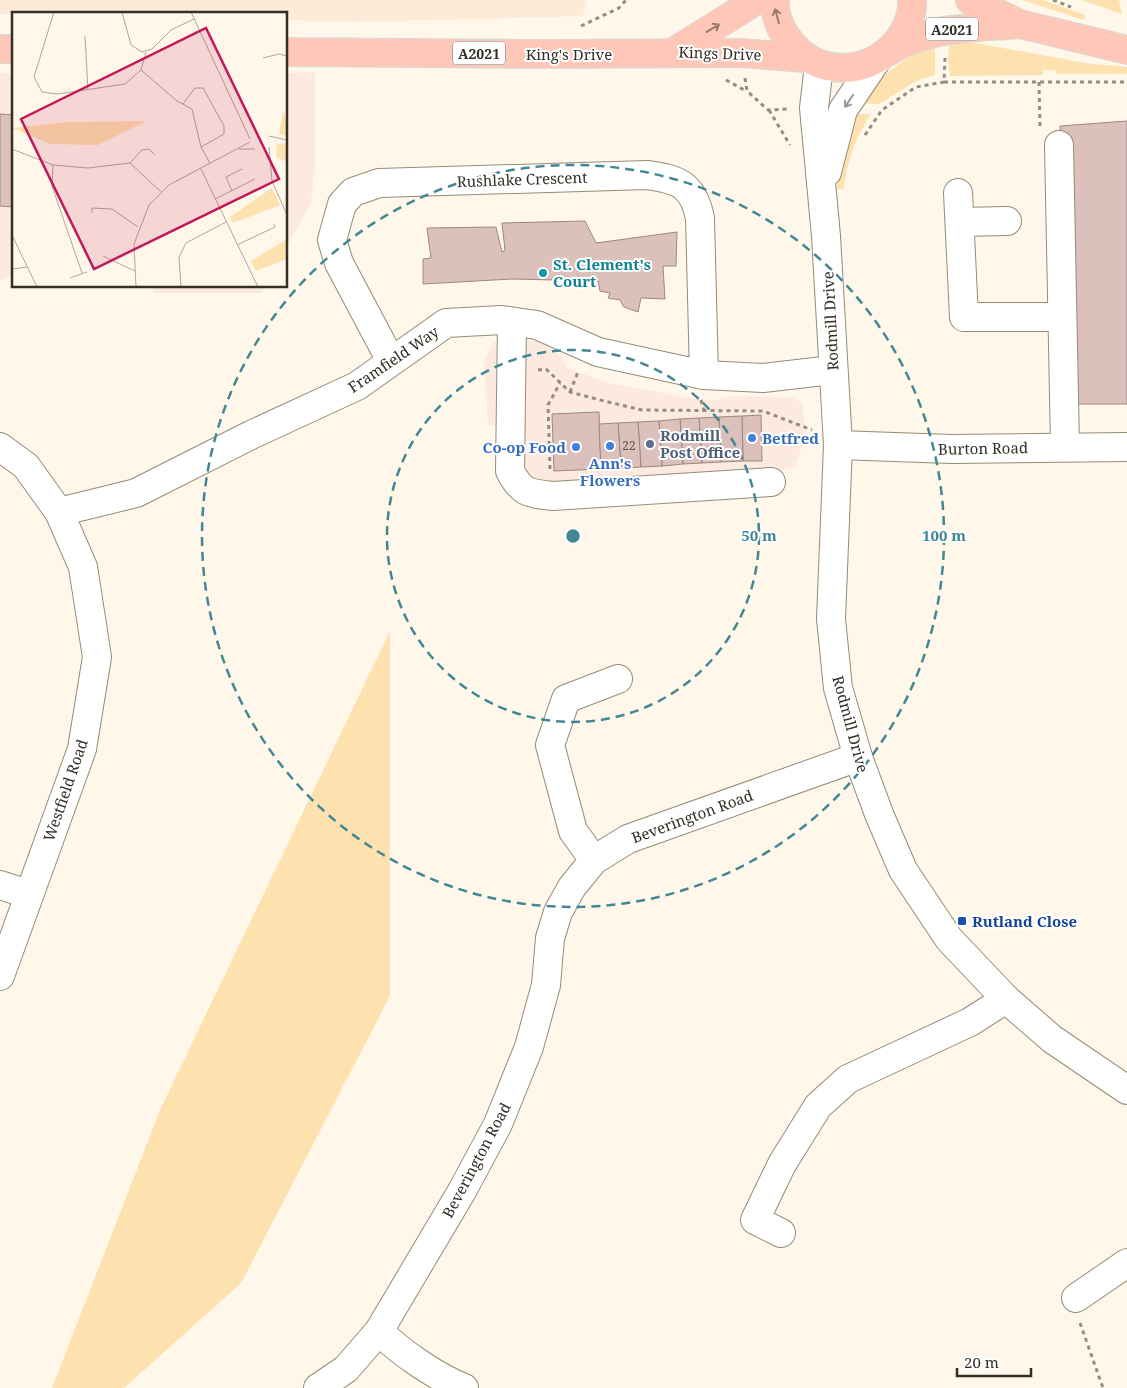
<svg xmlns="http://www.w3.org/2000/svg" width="1127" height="1388" font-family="'Noto Serif',serif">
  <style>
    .commercial { fill: #fceae0 }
    .medical { fill: #fcebd9 }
    .green { fill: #fde1ae }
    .building { fill: #dbc0bb; stroke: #9f8682 }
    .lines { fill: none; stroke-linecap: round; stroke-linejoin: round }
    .minor-casing { stroke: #968b77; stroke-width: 30 }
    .major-casing { stroke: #dadad8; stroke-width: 30 }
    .path { stroke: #938d82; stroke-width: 3; stroke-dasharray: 4 4; stroke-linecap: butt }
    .minor { stroke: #fff; stroke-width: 28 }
    .major { stroke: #fec7b8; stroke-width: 28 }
    .oneway { stroke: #987b6f }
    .oneway2 { stroke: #999792 }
    .ring { fill: none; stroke: #428794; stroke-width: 2.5; stroke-dasharray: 9 6 }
    .culture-dot { fill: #0f9aa8; stroke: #fff; stroke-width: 2 }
    .shop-dot { fill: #3f7fe0; stroke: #fff; stroke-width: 2 }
    .service-dot { fill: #5c6f8a; stroke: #fff; stroke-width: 2 }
    .transit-dot { fill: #1a4fb4; stroke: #fff; stroke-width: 2 }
    .labels { text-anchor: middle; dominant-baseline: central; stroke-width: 4; stroke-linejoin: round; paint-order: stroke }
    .number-label { font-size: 12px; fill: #5d534b }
    .shield { fill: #fff; stroke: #706d67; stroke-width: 1 }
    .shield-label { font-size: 14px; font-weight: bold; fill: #332f26 }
    .street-label { font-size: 15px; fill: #332f26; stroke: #fff }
    .culture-label { font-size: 15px; font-weight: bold; fill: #0d838f; stroke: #fff; text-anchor: start }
    .service-label { font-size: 15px; font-weight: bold; fill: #4e5e75; stroke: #fff; text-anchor: start }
    .shop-label { font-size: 15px; font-weight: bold; fill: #366cbe; stroke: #fff; text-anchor: start }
    .transit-label { font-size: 15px; font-weight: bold; fill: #164399; stroke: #fff; text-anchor: start }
    .inset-road { fill: none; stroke: #ada79c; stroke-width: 1 }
    .view { fill: #c2185b; fill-opacity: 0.15; stroke: #c2185b; stroke-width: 2.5 }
    .inset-edge { fill: none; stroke: #332f26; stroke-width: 2.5 }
    .centre { fill: #428794; stroke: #fff; stroke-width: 2.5 }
    .ring-label { font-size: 15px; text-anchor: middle; font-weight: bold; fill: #428794; stroke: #fff; stroke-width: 4; stroke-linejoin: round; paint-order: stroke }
  </style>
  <rect width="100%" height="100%" fill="#fff7ea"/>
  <g class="commercial">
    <path d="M315,72V165L311,203L286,248V73Z"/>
    <path d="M0,73L14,74V275L0,280Z"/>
    <path d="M151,286H265L261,293H154Z"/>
    <path d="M539,341L561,356L567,368L609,383L690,398L714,400L733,396L792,397L802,403L806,435L795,467L762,475L505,494L501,426L488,425L484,364L493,342Z"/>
  </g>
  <path class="medical" d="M0,0H587L583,16L355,22L286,20V14H0Z"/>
  <g class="green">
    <path d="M1022,0H1043L1085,15L1084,20Z"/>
    <path d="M1081,0H1119L1122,14Z"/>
    <path d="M957,42H970L1091,64L1127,67V74H1056L1055,70H1043V75L950,76L948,61L949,43Z"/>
    <path d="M935,45V75L916,81L879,104L860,103C880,76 904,57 935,45Z"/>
    <path d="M854,114H871C855,138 847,161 844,189H837L838,171Z"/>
    <path d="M390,631V996L241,1283L124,1388H52L160,1110Z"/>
  </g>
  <g class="building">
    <path d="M0,114L14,115V207L0,206Z"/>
    <path d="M1127,121V404H1070L1060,126Z"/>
    <path d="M585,221L596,243L677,232L676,266H663L665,299L641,298L638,312L624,307L620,300L608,298L610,293L600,291L598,281L512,279L423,284V259L431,258L427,228L496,227L502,252L505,250L502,223Z"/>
    <path d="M599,412L601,469L554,471L552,414Z"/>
    <path d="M761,415L762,461H743L742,416Z"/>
    <path d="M742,416L743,461L721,462L719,417Z"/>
    <path d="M719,417L721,462L702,463L699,418Z"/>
    <path d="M699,418L702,463L683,464L680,419Z"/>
    <path d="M680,419L683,464L662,466L659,421Z"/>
    <path d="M659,421L662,466L641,467L638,422Z"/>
    <path d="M638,422L641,467L621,468L618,423Z"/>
    <path d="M618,423L621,468L601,469L599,424Z"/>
  </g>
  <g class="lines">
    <g class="minor-casing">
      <g id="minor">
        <path d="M819,65L814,108L826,236L838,445L831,619L838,688L858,757L879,814L903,870L949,939L1006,999L1052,1039L1127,1090"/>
        <path d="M1059,145L1065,446"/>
        <path d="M827,172L843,110L876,61"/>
        <path d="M958,193L964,317H1062"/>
        <path d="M960,222L1007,221"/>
        <path d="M512,322L510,471C522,494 529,493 553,496L771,482"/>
        <path d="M391,361L339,263L332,240L342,204L353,192L379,183L647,175C678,179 693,184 700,218L704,375"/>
        <path d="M838,445L951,449L1127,447"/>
        <path d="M0,447L26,466L59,512L83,567L97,657L82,749L0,976"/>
        <path d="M59,512L136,493L251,435L357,386L446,323L502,320L537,325L598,352L704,375L763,378L832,370"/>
        <path d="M594,860L573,831L550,745L566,699L618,679"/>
        <path d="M0,885L28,894"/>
        <path d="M781,1233L755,1220L782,1164L818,1106L848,1079L970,1022L1006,999"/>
        <path d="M1076,1298L1127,1263"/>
        <path d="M379,1331C400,1352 436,1377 464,1388"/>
        <path d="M318,1388L346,1369L379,1331L462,1191L498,1124L529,1047L546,985L550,938L558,912L572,887L594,860L628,839L858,757"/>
      </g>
    </g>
    <g class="major-casing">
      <g id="major">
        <path d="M775,0C774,13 780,29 788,39C815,77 867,77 897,42C906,31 913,15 912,0"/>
        <path d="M970,0L1020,24L1127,50"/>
        <path d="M0,49H14"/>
        <path d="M891,50C929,26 976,28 1019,24"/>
        <path d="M286,52L533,54L741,53L805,58"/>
        <path d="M672,53L757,0"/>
      </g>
    </g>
    <g class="path">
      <path d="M1053,0L1071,7"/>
      <path d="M581,26L619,8L626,0"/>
      <path d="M745,78L747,91L768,110L788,109"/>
      <path d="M726,80L746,91"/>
      <path d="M944,82H1127"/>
      <path d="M1039,82L1040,127"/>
      <path d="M769,110L790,145"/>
      <path d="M865,135L882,110L916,87L944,82L945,58"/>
      <path d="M538,370L546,369L570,392L604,401L642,410L763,411L812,430"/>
      <path d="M570,392L578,372"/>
      <path d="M701,400L704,411"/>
      <path d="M550,469L548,405L560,383"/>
      <path d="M1080,1323L1103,1388"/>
    </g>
    <use href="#minor" class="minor"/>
    <use href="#major" class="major"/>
  </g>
  <defs><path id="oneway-shaft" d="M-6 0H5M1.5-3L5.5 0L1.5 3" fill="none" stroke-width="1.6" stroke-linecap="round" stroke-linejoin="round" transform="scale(1.25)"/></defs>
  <g class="oneway">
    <use href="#oneway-shaft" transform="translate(777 16) rotate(-105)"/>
    <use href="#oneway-shaft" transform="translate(713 28) rotate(-31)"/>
  </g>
  <use class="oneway2" href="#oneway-shaft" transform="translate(849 101) rotate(124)"/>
  <g class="ring">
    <circle cx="573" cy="536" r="186"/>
    <circle cx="573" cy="536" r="371"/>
  </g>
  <circle class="culture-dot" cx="543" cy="273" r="5"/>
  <g class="shop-dot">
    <circle cx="752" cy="438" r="5"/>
    <circle cx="610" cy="446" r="5"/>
    <circle cx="576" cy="447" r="5"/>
  </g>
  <circle class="service-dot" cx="650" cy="444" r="5"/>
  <rect class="transit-dot" x="957" y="916" width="10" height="10" rx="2.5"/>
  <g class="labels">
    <g class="number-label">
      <text x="629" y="445">22</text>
    </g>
    <g class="shield">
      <rect x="926" y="17.5" width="52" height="23" rx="4"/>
      <rect x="453" y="41.5" width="52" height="23" rx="4"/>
    </g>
    <g class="shield-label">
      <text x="952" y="29">A2021</text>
      <text x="479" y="53">A2021</text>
    </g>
    <g class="street-label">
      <text transform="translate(720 53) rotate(2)">Kings Drive</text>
      <text x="569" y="54">King's Drive</text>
      <text transform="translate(522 179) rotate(-2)">Rushlake Crescent</text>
      <text transform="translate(830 321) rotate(-93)">Rodmill Drive</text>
      <text transform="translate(393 359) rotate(-34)">Framfield Way</text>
      <text transform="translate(983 448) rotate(-1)">Burton Road</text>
      <text transform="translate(851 724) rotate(75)">Rodmill Drive</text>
      <text transform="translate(65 790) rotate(-71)">Westfield Road</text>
      <text transform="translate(692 816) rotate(-20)">Beverington Road</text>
      <text transform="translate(476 1160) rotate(-62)">Beverington Road</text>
    </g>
    <g class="culture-label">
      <text x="553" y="264">St. Clement's<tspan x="553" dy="17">Court</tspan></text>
    </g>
    <g class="service-label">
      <text x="660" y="435">Rodmill<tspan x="660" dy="17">Post Office</tspan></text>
    </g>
    <g class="shop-label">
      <text x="762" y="438">Betfred</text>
      <text x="566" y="447" text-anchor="end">Co-op Food</text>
      <text x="610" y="463" text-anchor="middle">Ann's<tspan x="610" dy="17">Flowers</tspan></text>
    </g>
    <g class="transit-label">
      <text x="972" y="921">Rutland Close</text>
    </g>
  </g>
  <g transform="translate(12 12)">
    <rect width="275" height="275" fill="#fff7ea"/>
    <path d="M271,99L275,107V124L267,122ZM135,109L86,133L38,132L0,116L56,110ZM275,131V150L264,145L265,132ZM260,176L268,193L221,211L218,205ZM275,227V247L244,259L239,249Z" fill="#fde1ae"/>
    <path class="inset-road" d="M42,0L22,65L30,80L46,82L113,72L129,58L134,40M110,0L119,33L130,40L140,37L159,18L182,7M179,0L238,127M73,24L76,78M251,46L267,42L275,44M129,58L165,89L180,97L189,135L198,151M171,92L183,76H191L212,114V122L189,135M257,124L275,128M257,135L260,169L275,203M0,137L41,153L76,156L118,151L149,180M227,137H243M118,151L130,138L137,137L143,143M41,153L40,174L70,261M189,157L246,275M220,179L214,165L230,157M203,187L243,167M80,201V196L100,197L126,215M0,223L25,275M225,233L263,215L262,212M91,244L123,259M0,257L15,255M58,266L75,260M124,275L122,232L137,193L157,173L238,130M169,275L167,245L174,231L214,210"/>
    <path class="view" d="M194,16L267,167L82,257L9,107Z"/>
    <rect width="275" height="275" class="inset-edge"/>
  </g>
  <circle cx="573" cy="536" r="8" class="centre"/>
  <g class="ring-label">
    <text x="759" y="541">50 m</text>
    <text x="944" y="541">100 m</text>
  </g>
  <path d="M957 1368v8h74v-8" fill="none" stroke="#332f26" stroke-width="2.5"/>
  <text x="964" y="1368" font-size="15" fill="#332f26" stroke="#ffffff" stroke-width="4" paint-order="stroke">20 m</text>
</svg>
